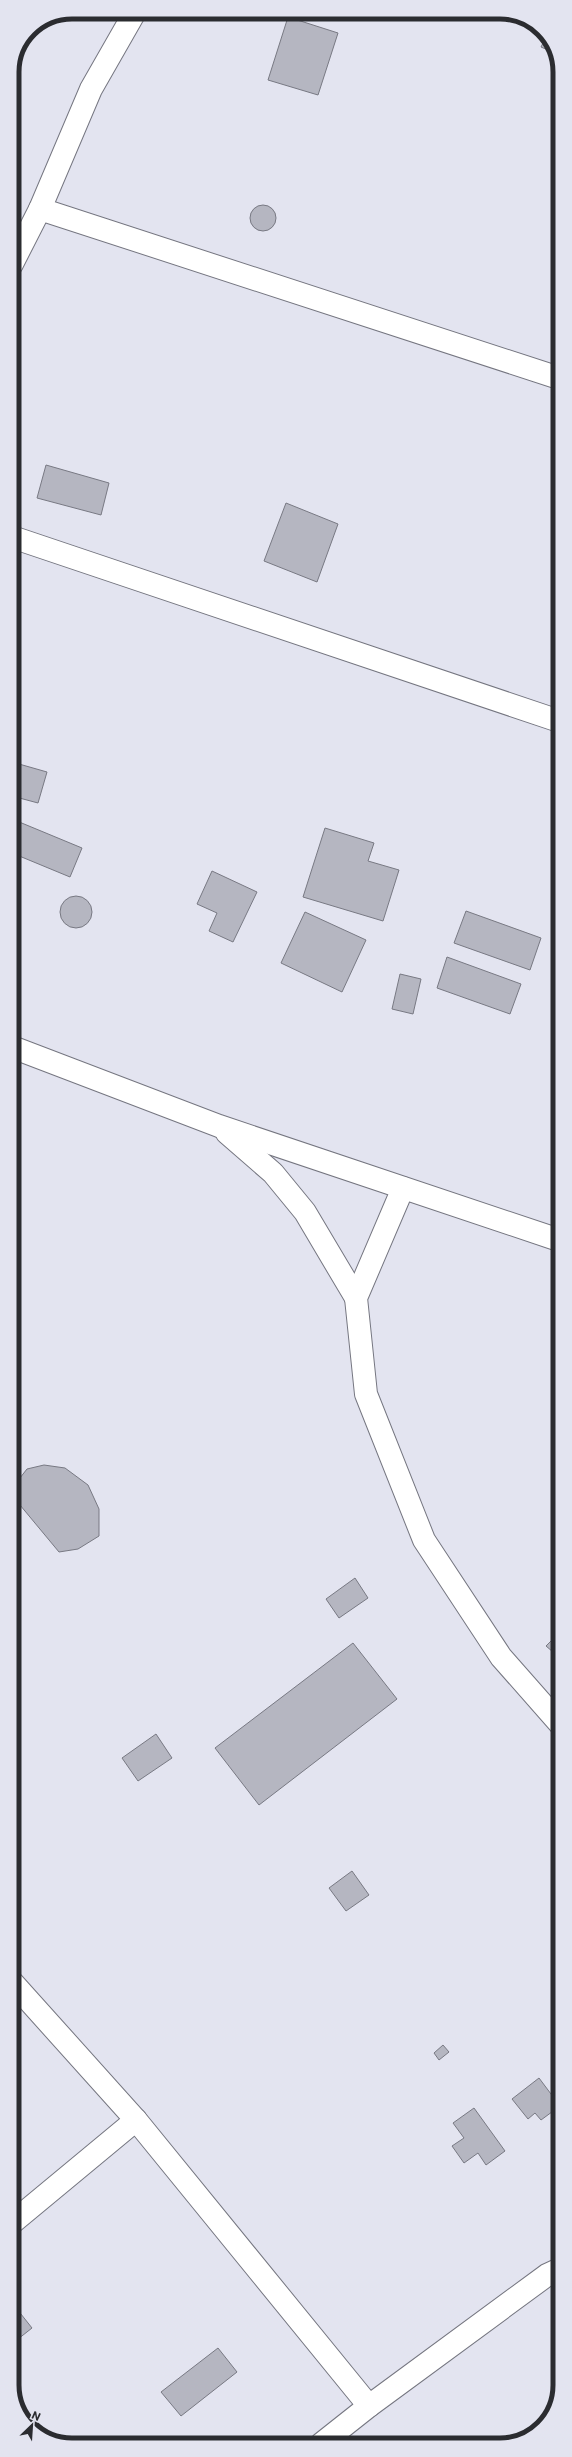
<svg xmlns="http://www.w3.org/2000/svg" width="572" height="2457" font-family="Commissioner,sans-serif">
  <style>
    .building { fill: #b5b6c1; stroke: #787983 }
    .lines { fill: none; stroke-linecap: round; stroke-linejoin: round }
    .street-casing { stroke: #757680; stroke-width: 24 }
    .street { stroke: #fff; stroke-width: 22 }
    .rim { fill: none; stroke: #2b2c30; stroke-width: 5 }
  </style>
  <rect width="100%" height="100%" fill="#e3e4f0"/>
  <g class="building">
    <path d="M288,17L338,33L318,95L268,80Z"/>
    <path d="M546,37L555,53L541,47Z"/>
    <circle cx="263" cy="218" r="13"/>
    <path d="M46,465L109,483L101,515L37,498Z"/>
    <path d="M286,503L338,524L317,582L264,561Z"/>
    <path d="M12,762L47,772L38,803L12,796Z"/>
    <path d="M12,819L82,848L70,877L12,853Z"/>
    <path d="M325,828L374,843L368,861L399,870L383,921L303,897Z"/>
    <path d="M212,871L257,892L233,942L209,931L217,913L197,904Z"/>
    <circle cx="76" cy="912" r="16"/>
    <path d="M466,911L541,938L530,970L454,943Z"/>
    <path d="M305,912L366,940L342,992L281,963Z"/>
    <path d="M447,957L521,984L510,1014L437,988Z"/>
    <path d="M400,974L421,979L413,1014L392,1009Z"/>
    <path d="M44,1465L65,1468L88,1485L99,1509V1536L78,1549L59,1552L15,1499L16,1483L27,1469Z"/>
    <path d="M355,1578L368,1598L339,1618L326,1599Z"/>
    <path d="M560,1632V1658L546,1646Z"/>
    <path d="M353,1643L397,1699L259,1805L215,1748Z"/>
    <path d="M156,1734L172,1758L138,1781L122,1758Z"/>
    <path d="M352,1871L369,1895L346,1911L329,1888Z"/>
    <path d="M443,2045L449,2052L439,2060L434,2053Z"/>
    <path d="M539,2078L560,2106L541,2120L535,2113L528,2119L512,2099Z"/>
    <path d="M474,2108L505,2151L486,2165L478,2153L464,2163L452,2146L464,2138L453,2123Z"/>
    <path d="M13,2304L32,2328L13,2343Z"/>
    <path d="M218,2348L237,2372L181,2416L161,2392Z"/>
  </g>
  <g class="lines">
    <g class="street-casing">
      <g id="street">
        <path d="M40,209L559,378"/>
        <path d="M12,264L40,209L91,89L135,12"/>
        <path d="M12,537L559,721"/>
        <path d="M12,1047L219,1126L559,1240"/>
        <path d="M227,1133L273,1173L305,1212L356,1298"/>
        <path d="M403,1188L356,1298L366,1394L424,1540L501,1657L560,1724"/>
        <path d="M13,1983L136,2120L369,2406"/>
        <path d="M13,2222L136,2120"/>
        <path d="M321,2444L369,2406L547,2275L560,2269"/>
      </g>
    </g>
    <use href="#street" class="street"/>
  </g>
  <path d="M0 0H572V2457H0ZM72 19H500A53 53 0 0 1 553 72V2385A53 53 0 0 1 500 2438H72A53 53 0 0 1 19 2385V72A53 53 0 0 1 72 19Z" fill="#e3e4f0" fill-rule="evenodd"/>
  <path class="rim" d="M72 19H500A53 53 0 0 1 553 72V2385A53 53 0 0 1 500 2438H72A53 53 0 0 1 19 2385V72A53 53 0 0 1 72 19Z"/>
  <g transform="translate(32 2425) rotate(25)" stroke="#e3e4f0" stroke-width="3" paint-order="stroke">
  <path d="M0-3L7 15L0 10L-7 15Z" fill="#2b2c30"/>
  <text y="-6" font-size="11" font-weight="bold" text-anchor="middle" fill="#2b2c30">N</text>
  </g>
</svg>
